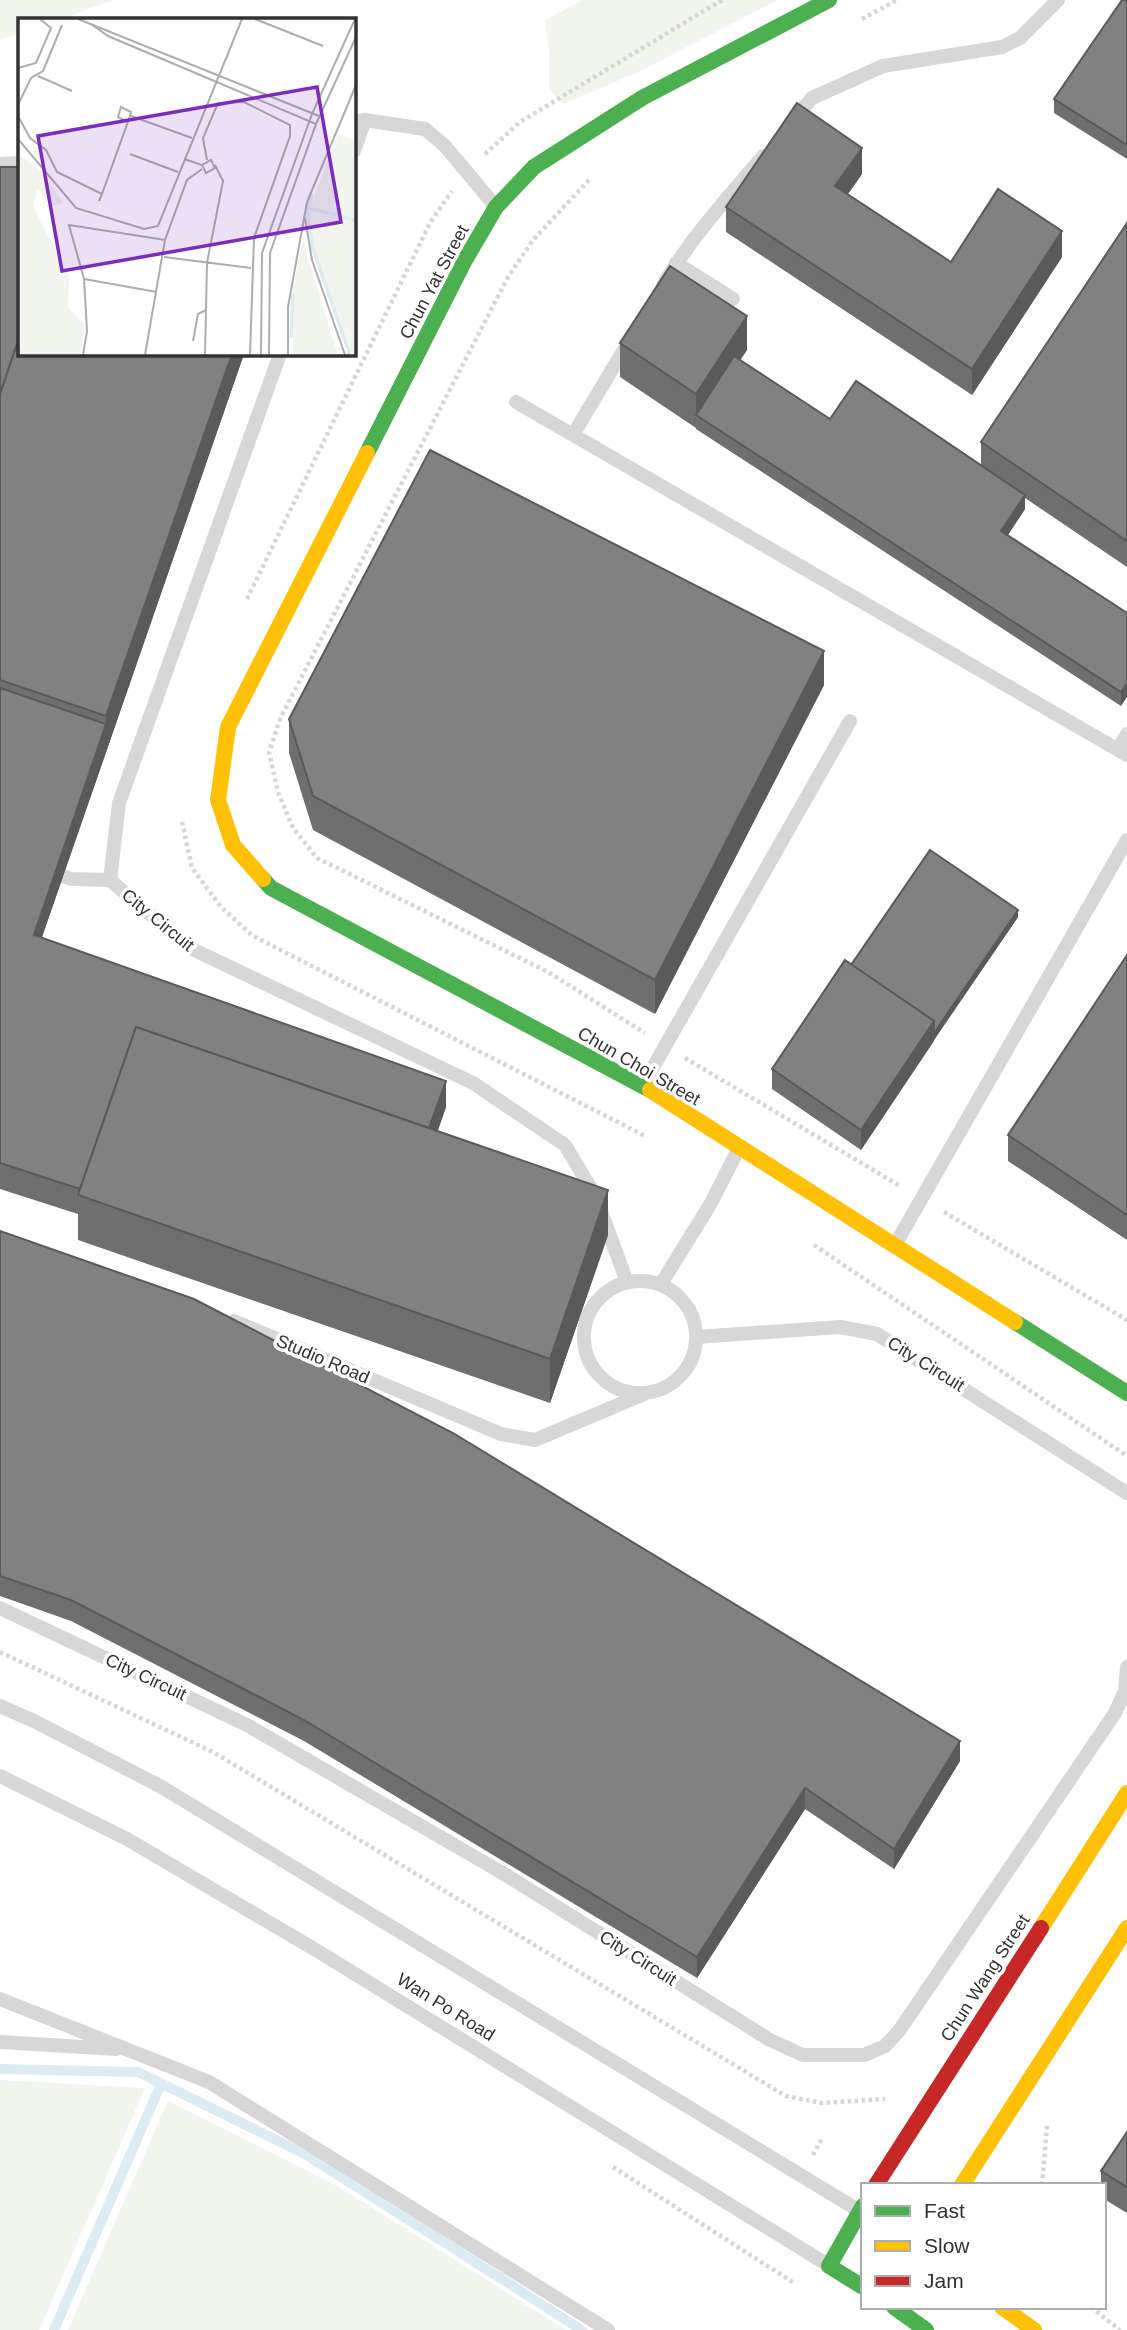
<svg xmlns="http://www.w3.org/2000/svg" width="1127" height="2330" font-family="Arial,sans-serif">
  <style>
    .green { fill: #f1f5ed }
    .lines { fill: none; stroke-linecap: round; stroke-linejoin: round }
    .stream { stroke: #ddebf3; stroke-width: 10 }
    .path { stroke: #d6d6d6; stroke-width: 4.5; stroke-dasharray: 3.5 3.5; stroke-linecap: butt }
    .lane { stroke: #d7d7d7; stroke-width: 14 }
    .fast { stroke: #4caf50; stroke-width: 16 }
    .slow { stroke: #ffc107; stroke-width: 16 }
    .jam { stroke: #c62828; stroke-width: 16 }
    .wall { fill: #6f6f6f }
    .shaded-wall { fill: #5a5a5a }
    .building { fill: #818181; stroke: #5a5a5a; stroke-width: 2 }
    .labels { text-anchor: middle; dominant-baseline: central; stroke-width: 7; stroke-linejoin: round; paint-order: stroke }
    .street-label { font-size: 18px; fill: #333; stroke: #fff }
    .inset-river { fill: none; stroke: #ddebf3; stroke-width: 3.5 }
    .inset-road { fill: none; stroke: #adadad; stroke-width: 2 }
    .view { fill: #7b2cbf; fill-opacity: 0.15; stroke: #7b2cbf; stroke-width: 3.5 }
    .inset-edge { fill: none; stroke: #333; stroke-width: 3.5 }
  </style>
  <rect width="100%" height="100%" fill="#fff"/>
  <g class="green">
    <path d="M0,0H113L61,19H19V34L0,39Z"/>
    <path d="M583,0H778L636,73L563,104L549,89V51L545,20Z"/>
    <path d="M0,2080L145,2088L39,2330H0Z"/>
    <path d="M168,2101L339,2187L566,2330H68Z"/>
  </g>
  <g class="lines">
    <g class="stream">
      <path d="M0,2069L138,2072L305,2154L582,2330"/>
      <path d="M54,2330L161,2084"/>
    </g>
    <g class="path">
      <path d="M862,19L897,0"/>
      <path d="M485,154L520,122L722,0"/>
      <path d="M589,180L533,240L508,277L281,717L269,752L278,792L293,828L317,858L548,972L645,1033"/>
      <path d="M247,599L430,223L452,191"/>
      <path d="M182,822L192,868L221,907L253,936L645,1136"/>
      <path d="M685,1058L900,1186"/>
      <path d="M944,1212L1127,1320"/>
      <path d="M814,1245L1127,1456"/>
      <path d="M0,1652L213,1752L786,2096L822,2103L885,2099"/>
      <path d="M813,2155L823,2136"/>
      <path d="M613,2167L794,2283"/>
      <path d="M1042,2185L1047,2126"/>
      <path d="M1091,2307L1120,2330"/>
    </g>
    <g class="lane">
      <path d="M365,120L425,129L445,146L496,207"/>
      <path d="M354,122L365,120L354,151"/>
      <path d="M792,122L812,98L883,66L1002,47L1020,38L1058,0"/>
      <path d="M0,164L19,163"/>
      <path d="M676,263L733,299"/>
      <path d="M664,283C692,237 728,197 763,156"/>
      <path d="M280,354L119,803L110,880L188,947L473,1083L565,1145L595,1195L627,1282"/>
      <path d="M516,402L1127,755"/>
      <path d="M574,433L628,343"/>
      <path d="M1118,749L1127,734"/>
      <path d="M46,870L71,879L110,880"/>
      <path d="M643,1085L850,721"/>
      <path d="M895,1245L1127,840"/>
      <circle cx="640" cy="1337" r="56"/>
      <path d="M661,1284L711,1203L738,1150"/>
      <path d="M234,1321L501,1434L535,1440L644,1394"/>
      <path d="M696,1337L840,1327L877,1334L1127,1493"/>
      <path d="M0,1608L247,1725L506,1875L770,2040L803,2055H864L885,2046L899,2031L1115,1713L1125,1691L1127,1667"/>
      <path d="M0,1706L34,1721L160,1786L858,2210"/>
      <path d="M0,1776L127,1839L316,1950L828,2265"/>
      <path d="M0,1999L209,2082L608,2330"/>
      <path d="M0,2042L116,2049"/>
    </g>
    <g class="fast">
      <path d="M367,453L465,260L496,207L534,167L642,98L829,0"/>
      <path d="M263,879L271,888L650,1090"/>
      <path d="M1015,1322L1127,1393"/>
      <path d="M863,2206L829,2266L863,2287"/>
      <path d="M894,2307L926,2330"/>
    </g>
    <g class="slow">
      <path d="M263,879L233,845L218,800L228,727L367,453"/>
      <path d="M650,1090L1015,1322"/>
      <path d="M1041,1928L1127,1793"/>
      <path d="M962,2185L1127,1928"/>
      <path d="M1002,2307L1034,2330"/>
    </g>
    <path class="jam" d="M876,2185L1041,1928"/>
  </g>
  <g class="wall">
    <path d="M1127,0V159L1054,113V99Z"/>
    <path d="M0,167L19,354H244L42,937L446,1107L437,1131L608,1235L550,1403L78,1240V1214L0,1189Z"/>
    <path d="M862,174L848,194L951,262L1062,257L972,395L726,232V207Z"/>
    <path d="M1127,223V567L1025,498V509L1008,535L1127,613L1121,706L696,429V427V428L620,377V343L747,350L740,360L830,419L981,465V442Z"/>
    <path d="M824,685L655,1014L313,830L289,753V719Z"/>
    <path d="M1018,917L934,1040L861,1150L772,1089V1069L851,965Z"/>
    <path d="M1127,955V1240L1008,1161V1135Z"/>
    <path d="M0,1231L960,1761L894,1869L805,1809L697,1978L304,1741L71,1621L0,1596Z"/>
    <path d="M1127,2132V2213L1104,2199V2185H1101V2171Z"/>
  </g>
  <g class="shaded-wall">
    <path d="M862,148V174L835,212V186Z"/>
    <path d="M1062,231V257L972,395V369Z"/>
    <path d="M747,316V350L702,418L696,415V428V394Z"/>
    <path d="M232,354H244L34,960V935L106,724V716Z"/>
    <path d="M1025,495V509L1001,545V531Z"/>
    <path d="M824,651V685L655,1014V980Z"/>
    <path d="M1127,683V697L1121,706V692Z"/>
    <path d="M1018,910V917L934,1040V1033Z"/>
    <path d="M934,1021V1041L861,1150V1130Z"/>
    <path d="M446,1081V1107L424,1171V1145Z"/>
    <path d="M608,1190V1235L550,1403V1359Z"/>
    <path d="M960,1741V1761L894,1869V1849Z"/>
    <path d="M805,1788V1809L697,1978V1957Z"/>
  </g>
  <g class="building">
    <path d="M1122,0H1127V145L1054,99Z"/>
    <path d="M797,103L862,148L835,186L951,262L998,189L1062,231L972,369L726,207Z"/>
    <path d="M0,167H19V338L0,394Z"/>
    <path d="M1127,223V541L981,442Z"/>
    <path d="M670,266L747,316L696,394L620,343Z"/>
    <path d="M19,338V354H232L106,716L0,680V394Z"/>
    <path d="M734,356L830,419L856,381L1025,495L1001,531L1127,613V683L1121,692L696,415Z"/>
    <path d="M430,450L824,651L655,980L313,796L289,719Z"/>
    <path d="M0,688L106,724L34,935L446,1081L429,1128L136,1027L80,1189L0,1163Z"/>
    <path d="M930,850L1018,910L934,1033V1021L851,965Z"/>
    <path d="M1127,955V1215L1008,1135Z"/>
    <path d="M845,960L934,1021L861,1130L772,1069Z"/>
    <path d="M136,1027L608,1190L550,1359L78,1195Z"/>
    <path d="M0,1231L194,1299L453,1433L960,1741L894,1849L805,1788L697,1957L304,1720L71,1600L0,1576Z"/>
    <path d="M1127,2132V2187L1101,2171Z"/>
  </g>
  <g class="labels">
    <g class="street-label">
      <text transform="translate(434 282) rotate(-62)">Chun Yat Street</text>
      <text transform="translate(158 920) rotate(39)">City Circuit</text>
      <text transform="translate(639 1066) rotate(30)">Chun Choi Street</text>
      <text transform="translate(323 1359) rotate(23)">Studio Road</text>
      <text transform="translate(926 1364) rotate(32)">City Circuit</text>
      <text transform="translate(146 1677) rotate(25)">City Circuit</text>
      <text transform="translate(638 1958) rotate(32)">City Circuit</text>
      <text transform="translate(985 1978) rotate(-57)">Chun Wang Street</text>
      <text transform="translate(446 2007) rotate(32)">Wan Po Road</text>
    </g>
  </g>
  <g transform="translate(18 18)">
    <rect width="338" height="338" fill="#fff"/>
    <path d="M320,116L338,123V200L292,189ZM0,137L20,150L45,184L35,188L19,171L15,188L51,258L50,290L66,306L63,337H0ZM291,192L338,203V337H333L296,231ZM286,216L288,235L320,337H275V271Z" fill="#f1f5ed"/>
    <path class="inset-river" d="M294,177L289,193L295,231L332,337M291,190L338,202M273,320L275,275"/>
    <path class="inset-road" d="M60,1L301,98M237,1L305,28M73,6L90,18L298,106L252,235L251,337M0,50L18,45L33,10L22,1M20,58L54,73M0,87L13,60L25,53L44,7M294,96L337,1M0,98L12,120L28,132L39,154L84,176M113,98L174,120M298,106L338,19M0,121L58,190L126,211L140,208L224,1M112,136L160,154M166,141L184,147L188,155L197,150L193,142L184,147M189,142L185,120L200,85L226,84L272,107V118L236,220L232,337M81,183L84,176L112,98L113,94L103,89L100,99L110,104M287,200L294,242L327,337M146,239L233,250M66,261L139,274M175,323L180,296L188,292M65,337L69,313L66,261L51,207L147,222L169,162L184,151M127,337L147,222M187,337L189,245L205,163L197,147M243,337L244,235L294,96M270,337V289L289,184L338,67"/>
    <path class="view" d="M299,69L323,204L44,253L20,118Z"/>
    <rect width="338" height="338" class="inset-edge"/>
  </g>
  <rect x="861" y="2183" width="245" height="126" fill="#ffffff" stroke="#adadad" stroke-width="2"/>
  <rect x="875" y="2206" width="35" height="10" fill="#4caf50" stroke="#adadad" stroke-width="2"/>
  <text x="924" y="2218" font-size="21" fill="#333333">Fast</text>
  <rect x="875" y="2241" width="35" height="10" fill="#ffc107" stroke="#adadad" stroke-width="2"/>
  <text x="924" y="2253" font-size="21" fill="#333333">Slow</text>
  <rect x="875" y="2276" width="35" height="10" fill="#c62828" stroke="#adadad" stroke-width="2"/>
  <text x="924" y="2288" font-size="21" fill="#333333">Jam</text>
</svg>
